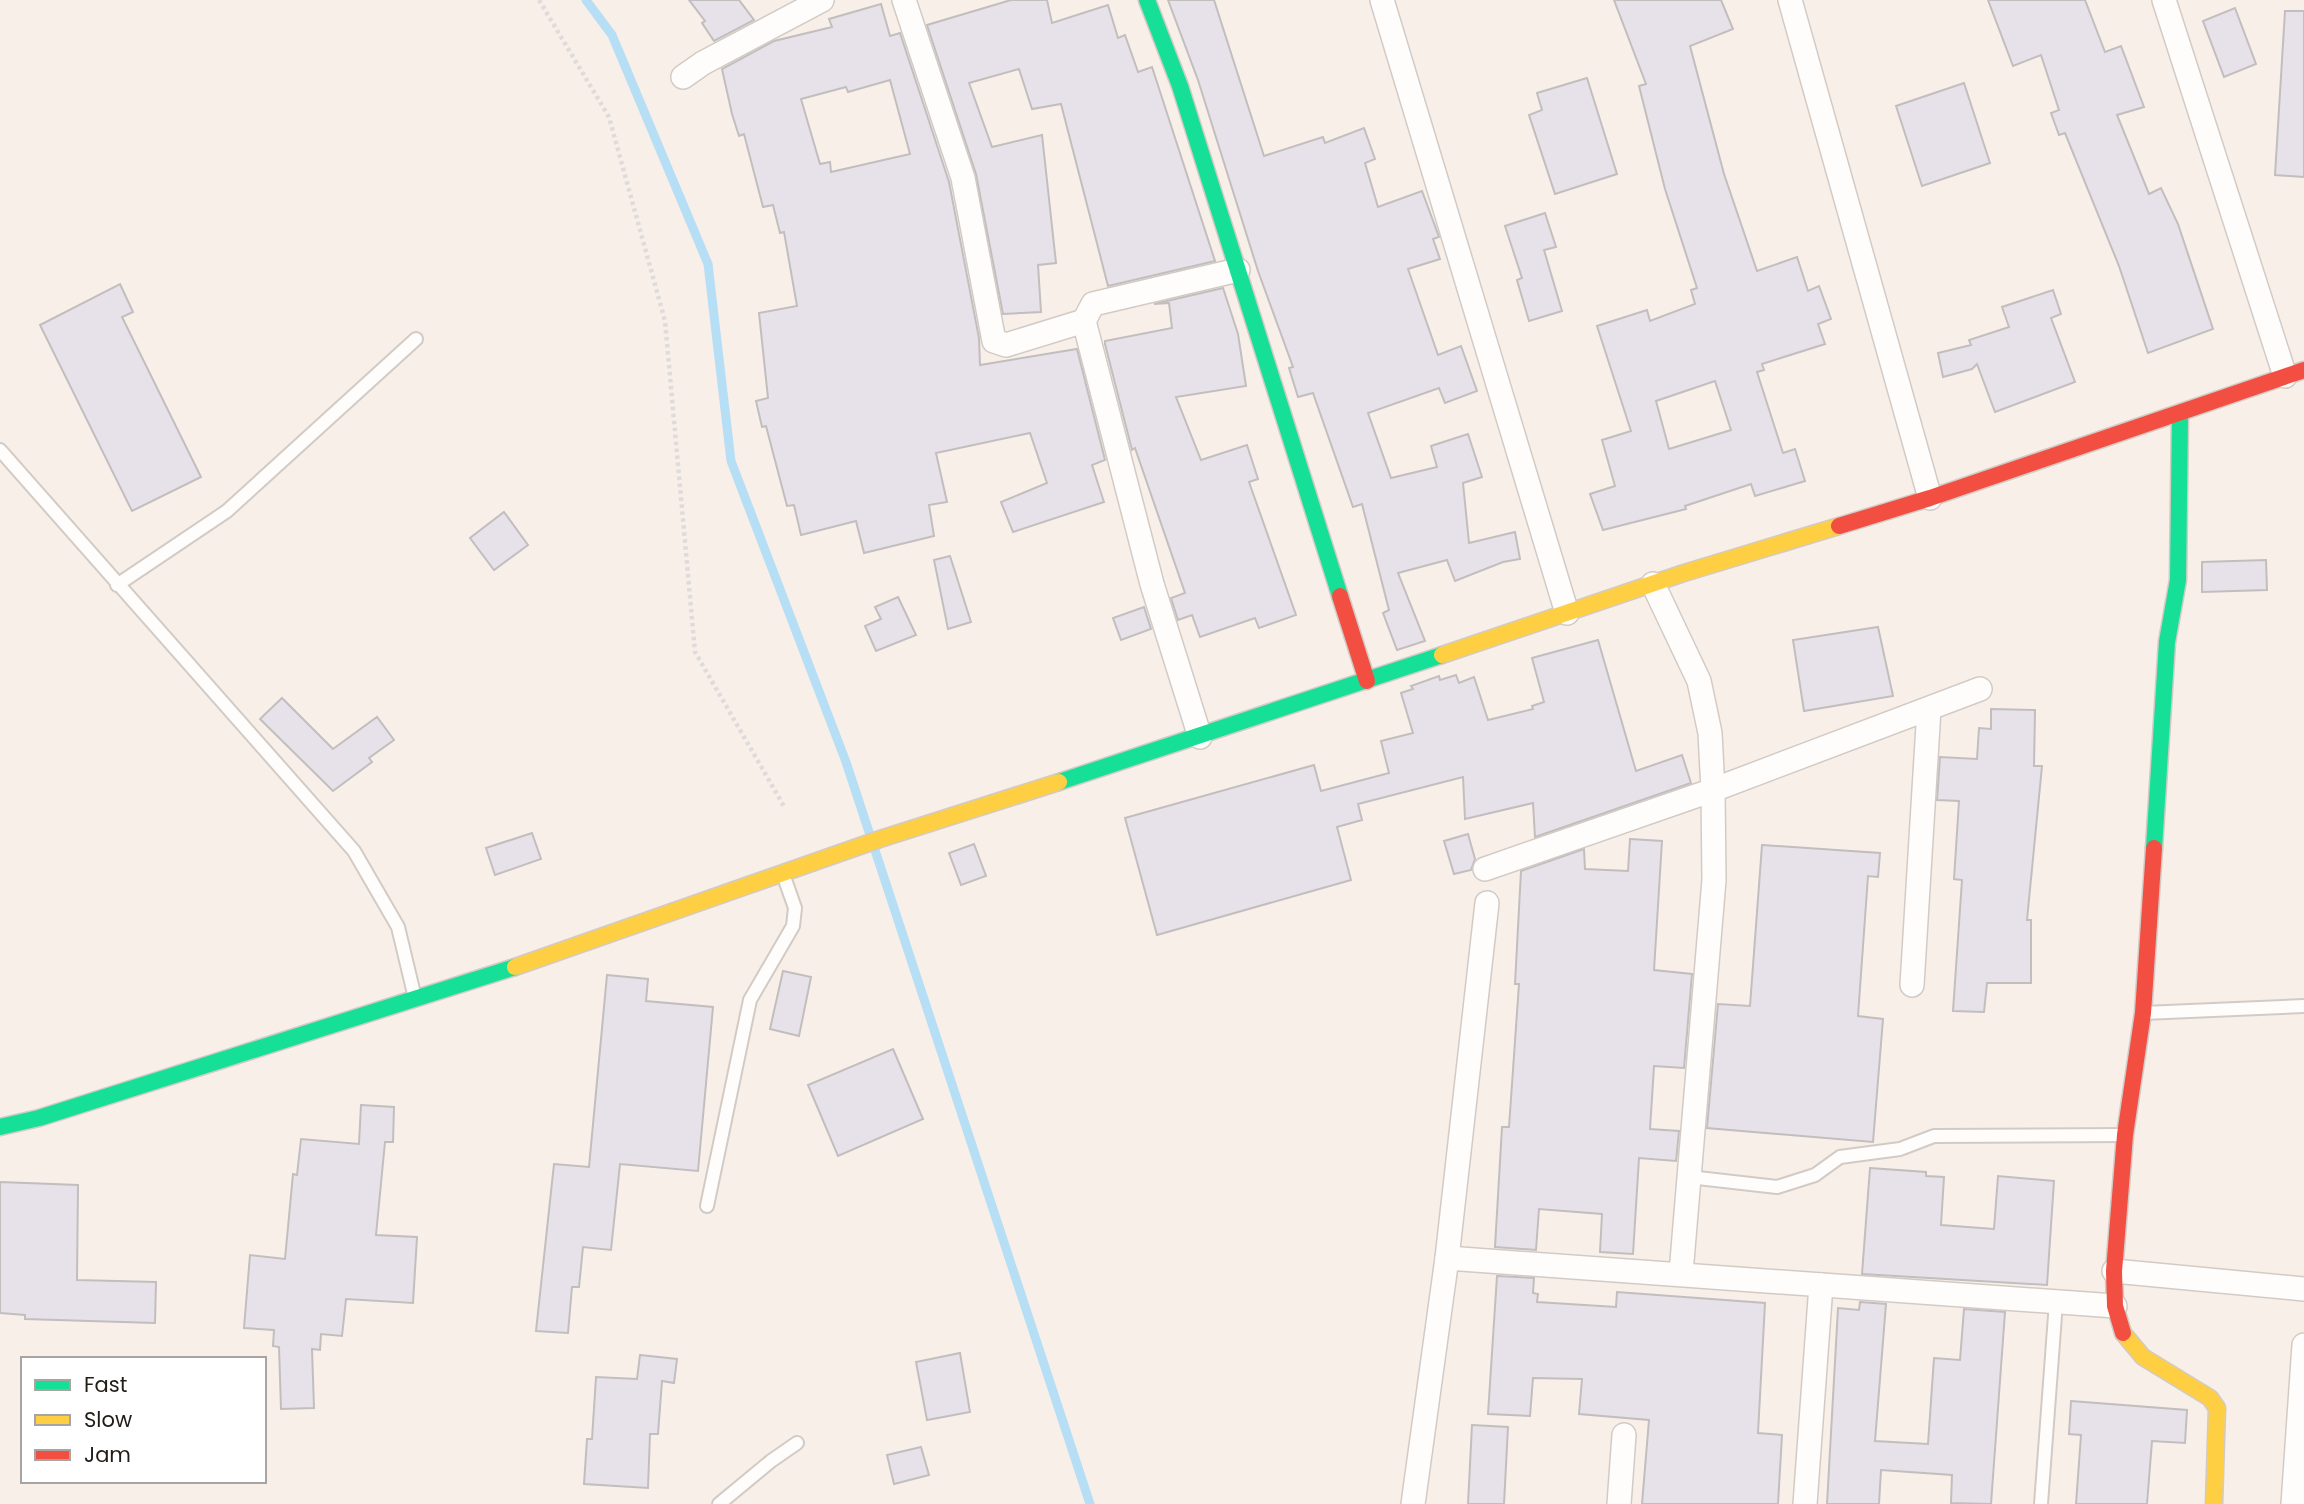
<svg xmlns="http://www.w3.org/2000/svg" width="2304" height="1504" font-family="Poppins,sans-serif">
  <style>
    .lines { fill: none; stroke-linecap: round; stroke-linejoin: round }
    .stream { stroke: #b6dff5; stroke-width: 9 }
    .building { fill: #e7e2ea; stroke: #c2bebe; stroke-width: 2; fill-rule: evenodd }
    .lane-casing { stroke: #d2cbc5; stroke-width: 16 }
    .street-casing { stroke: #d2cbc5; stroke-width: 26 }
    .fast-casing { stroke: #d2cbc5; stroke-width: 19 }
    .slow-casing { stroke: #d2cbc5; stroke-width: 19 }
    .jam-casing { stroke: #d2cbc5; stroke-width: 19 }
    .path { stroke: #dedbda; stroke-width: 4.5; stroke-dasharray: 3.5 3.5; stroke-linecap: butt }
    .lane { stroke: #fefdfc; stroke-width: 12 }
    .street { stroke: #fefdfc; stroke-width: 23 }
    .fast { stroke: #16e098; stroke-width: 16 }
    .slow { stroke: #ffcf43; stroke-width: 16 }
    .jam { stroke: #f24e42; stroke-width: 16 }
  </style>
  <rect width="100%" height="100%" fill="#f8efe8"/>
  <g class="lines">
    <path class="stream" d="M586,0L612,35L708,264L731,461L846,762L1090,1504"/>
  </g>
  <g class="building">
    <path d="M689,0H739L754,20L714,41L702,23L705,21Z"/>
    <path d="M1011,0H1047L1052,23L1108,5L1118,38L1125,35L1138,72L1152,67L1215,261L1108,286L1061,104L1032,109L1019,69L969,83L992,147L1042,135L1056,263L1038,265L1041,312L1003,314L976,174L927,25Z"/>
    <path d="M1168,0H1214L1264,156L1323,137L1325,143L1364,128L1375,159L1365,163L1378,207L1422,191L1439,237L1433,239L1440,259L1408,269L1438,355L1461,346L1477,391L1445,403L1439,388L1368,413L1391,478L1437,467L1431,446L1468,434L1482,477L1463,483L1469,543L1515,532L1520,559L1503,562L1455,581L1447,560L1398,573L1425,641L1397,650L1383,613L1389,610L1362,504L1353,507L1313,393L1298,397L1289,368L1293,367L1258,271L1198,80Z"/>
    <path d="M1614,0H1721L1733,29L1690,46L1724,174L1757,271L1797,257L1808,291L1819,286L1831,319L1818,324L1825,344L1762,364L1764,370L1757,372L1783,453L1795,449L1805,481L1755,496L1751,484L1685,506L1686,509L1603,530L1590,494L1615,486L1602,440L1631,431L1597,326L1647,310L1650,321L1695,304L1691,290L1697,288L1665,189L1639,86L1646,84ZM1715,381L1731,430L1669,449L1656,401Z"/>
    <path d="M1988,0H2085L2105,52L2121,46L2144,107L2117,115L2149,194L2161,188L2178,224L2213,329L2148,353L2119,266L2065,133L2059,135L2051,113L2059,110L2041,55L2013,66Z"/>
    <path d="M881,4L890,36L900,33L949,182L979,338L980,365L1077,349L1105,460L1092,465L1104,502L1013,532L1001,502L1047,483L1030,433L936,453L947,502L929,505L934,536L864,553L856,521L801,535L794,505L787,506L766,426L762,427L756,401L768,398L759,313L797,306L784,232L780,233L773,205L763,207L744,134L739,136L732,114L722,69L774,41L832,27L829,19ZM890,80L910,154L831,172L830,162L820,164L801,99L846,87L848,92Z"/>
    <path d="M2235,8L2256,64L2224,77L2203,21Z"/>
    <path d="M2285,11H2304V177L2275,175Z"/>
    <path d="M1587,78L1617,174L1555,194L1529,115L1542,110L1537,93Z"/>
    <path d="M1964,83L1990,163L1922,186L1896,106Z"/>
    <path d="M1545,213L1556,247L1544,250L1562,311L1529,321L1517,280L1522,278L1505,226Z"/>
    <path d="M120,284L133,312L122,317L201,477L132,511L40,325Z"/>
    <path d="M1223,288L1238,334L1246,386L1176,397L1201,460L1247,445L1258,479L1249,482L1296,615L1259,628L1255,618L1200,637L1192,615L1178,620L1171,598L1185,593L1135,448L1132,450L1105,344V341L1172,328L1169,303L1154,304Z"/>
    <path d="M2053,290L2061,314L2051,318L2075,382L1995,412L1977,364L1972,369L1943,377L1938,353L1971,345L1969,340L2009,327L2002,307Z"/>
    <path d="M504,512L528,545L494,570L470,538Z"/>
    <path d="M950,556L971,622L948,629L934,560Z"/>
    <path d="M2266,560L2267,590L2202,592V562Z"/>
    <path d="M898,597L916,635L876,651L865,626L881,619L875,607Z"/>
    <path d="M1144,607L1151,629L1121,640L1113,618Z"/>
    <path d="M1878,627L1893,696L1804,711L1793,640Z"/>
    <path d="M1598,640L1636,771L1682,755L1691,783L1535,837L1533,803L1465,819L1463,777L1358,804L1362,820L1337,827L1351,880L1157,935L1125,818L1314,765L1321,791L1389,773L1381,741L1413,733L1401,693L1413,689L1411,686L1439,676L1440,680L1456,675L1459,683L1474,677L1488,720L1533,709L1532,706L1544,702L1532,658Z"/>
    <path d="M282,698L333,749L377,717L394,740L369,758L372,762L333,791L260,719Z"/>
    <path d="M1991,709L2035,710L2034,766H2042L2027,920H2031V983H1987L1984,1012L1953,1011L1962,880L1954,879L1959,801L1937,800L1940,757L1977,759L1979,728L1991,729Z"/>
    <path d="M532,833L541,859L495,875L486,848Z"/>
    <path d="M1468,834L1475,859L1471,870L1454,874L1444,841Z"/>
    <path d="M1630,839L1662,841L1654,970L1692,974L1684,1068L1654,1066L1650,1129L1679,1131L1676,1161L1639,1158L1633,1254L1600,1252L1602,1214L1539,1209L1536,1250L1495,1247L1502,1127H1509L1519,984H1515L1521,871L1584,849L1585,869L1628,871Z"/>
    <path d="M974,844L986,876L961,885L949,853Z"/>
    <path d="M1762,845L1880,853L1878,877L1868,876L1858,1016L1883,1019L1873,1142L1707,1128L1718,1004L1750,1006Z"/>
    <path d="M783,971L811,977L799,1036L770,1029Z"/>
    <path d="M607,975L648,979L646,1001L713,1007L698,1171L620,1164L611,1250L583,1247L579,1287H572L568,1333L536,1331L554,1164L589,1167Z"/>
    <path d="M893,1049L923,1119L838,1156L808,1085Z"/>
    <path d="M361,1105L394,1107L393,1142H385L376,1235L417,1237L413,1303L346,1299L342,1336L321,1334L320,1350L312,1349L314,1408L281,1409L279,1347L273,1346L274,1330L244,1328L250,1255L285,1259L293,1174L297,1175L301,1139L359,1144Z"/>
    <path d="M1870,1168L1926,1172V1176L1944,1177L1941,1225L1994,1229L1998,1176L2054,1181L2047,1285L1862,1274Z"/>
    <path d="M0,1182L78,1185L77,1280L156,1282L155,1323L25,1319V1315L0,1313Z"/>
    <path d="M1497,1276L1534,1278L1533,1293L1538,1294L1537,1302L1616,1307L1617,1292L1765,1303L1758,1433L1782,1435L1778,1504H1642L1649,1420L1579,1414L1582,1379L1533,1378L1530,1416L1488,1414Z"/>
    <path d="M1860,1302L1886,1304L1875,1441L1928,1444L1934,1358L1960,1360L1964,1309L2005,1312L1991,1504L1951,1503L1952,1475L1881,1470L1879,1504H1827L1838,1308L1859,1310Z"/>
    <path d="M960,1353L970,1412L927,1420L916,1362Z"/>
    <path d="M640,1355L677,1359L674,1383L662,1381L658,1434H650L648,1488L584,1484L587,1439H592L596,1377L637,1379Z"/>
    <path d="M2071,1401L2187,1410L2185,1443L2152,1441L2147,1504H2076L2081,1435L2069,1434Z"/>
    <path d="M1472,1425L1508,1427L1504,1504H1468Z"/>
    <path d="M921,1447L929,1475L894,1484L887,1455Z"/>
  </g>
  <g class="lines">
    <g class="lane-casing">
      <g id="lane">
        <path d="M0,450L354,851L398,927L415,998"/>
        <path d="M117,585L227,511L416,339"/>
        <path d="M2144,1013L2304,1006"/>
        <path d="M1689,1177L1777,1187L1815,1175L1840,1157L1900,1149L1934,1136L2124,1135"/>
        <path d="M707,1206L750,1000L793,926L795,908L783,874"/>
        <path d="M719,1504L771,1461L797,1443"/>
        <path d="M2041,1504L2056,1302"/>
      </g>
    </g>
    <g class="street-casing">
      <g id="street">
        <path d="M904,0L963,178L994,341L1006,345L1084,321"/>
        <path d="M1382,0L1567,613"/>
        <path d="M1790,0L1930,498"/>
        <path d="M2164,0L2285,376"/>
        <path d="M683,77L703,63L822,0"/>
        <path d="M1653,584L1699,681L1710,733L1713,790L1714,880L1681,1273"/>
        <path d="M1200,737L1152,584L1084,321L1093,304L1238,270"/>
        <path d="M1485,869L1713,790L1980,689"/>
        <path d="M1912,985L1929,709"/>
        <path d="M1447,1258L2115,1306"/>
        <path d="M2114,1271L2304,1289"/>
        <path d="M1413,1504L1447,1258L1487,903"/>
        <path d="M1619,1504L1624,1435"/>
        <path d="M1805,1504L1821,1285"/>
        <path d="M2293,1504L2304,1345"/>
      </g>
    </g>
    <g class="fast-casing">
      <g id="fast">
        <path d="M1147,0L1180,86L1340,596"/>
        <path d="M1059,782L1442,655"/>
        <path d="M2154,848L2167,642L2178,580L2180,414"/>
        <path d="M0,1127L39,1118L515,967"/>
      </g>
    </g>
    <g class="slow-casing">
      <g id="slow">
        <path d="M1442,655L1684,573L1839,526"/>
        <path d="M515,967L880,839L1059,782"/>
        <path d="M2123,1333L2143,1357L2210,1398L2217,1408L2214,1504"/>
      </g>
    </g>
    <g class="jam-casing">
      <g id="jam">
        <path d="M1839,526L1930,498L2304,370"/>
        <path d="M1340,596L1367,681"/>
        <path d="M2123,1333L2115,1306L2114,1271L2125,1135L2143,1013L2154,848"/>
      </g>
    </g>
    <path class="path" d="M539,0L609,117L665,321L695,652L785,808"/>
    <use href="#lane" class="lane"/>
    <use href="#street" class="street"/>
    <use href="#fast" class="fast"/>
    <use href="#slow" class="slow"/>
    <use href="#jam" class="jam"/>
  </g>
  <rect x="21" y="1357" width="245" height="126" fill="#ffffff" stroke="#a7a4a2" stroke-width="2"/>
  <rect x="35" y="1380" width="35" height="10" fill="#16e098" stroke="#a7a4a2" stroke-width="2"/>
  <text x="84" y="1392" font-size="21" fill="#221c17">Fast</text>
  <rect x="35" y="1415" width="35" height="10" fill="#ffcf43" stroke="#a7a4a2" stroke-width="2"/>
  <text x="84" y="1427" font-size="21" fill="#221c17">Slow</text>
  <rect x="35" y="1450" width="35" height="10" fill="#f24e42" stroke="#a7a4a2" stroke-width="2"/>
  <text x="84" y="1462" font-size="21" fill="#221c17">Jam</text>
</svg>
